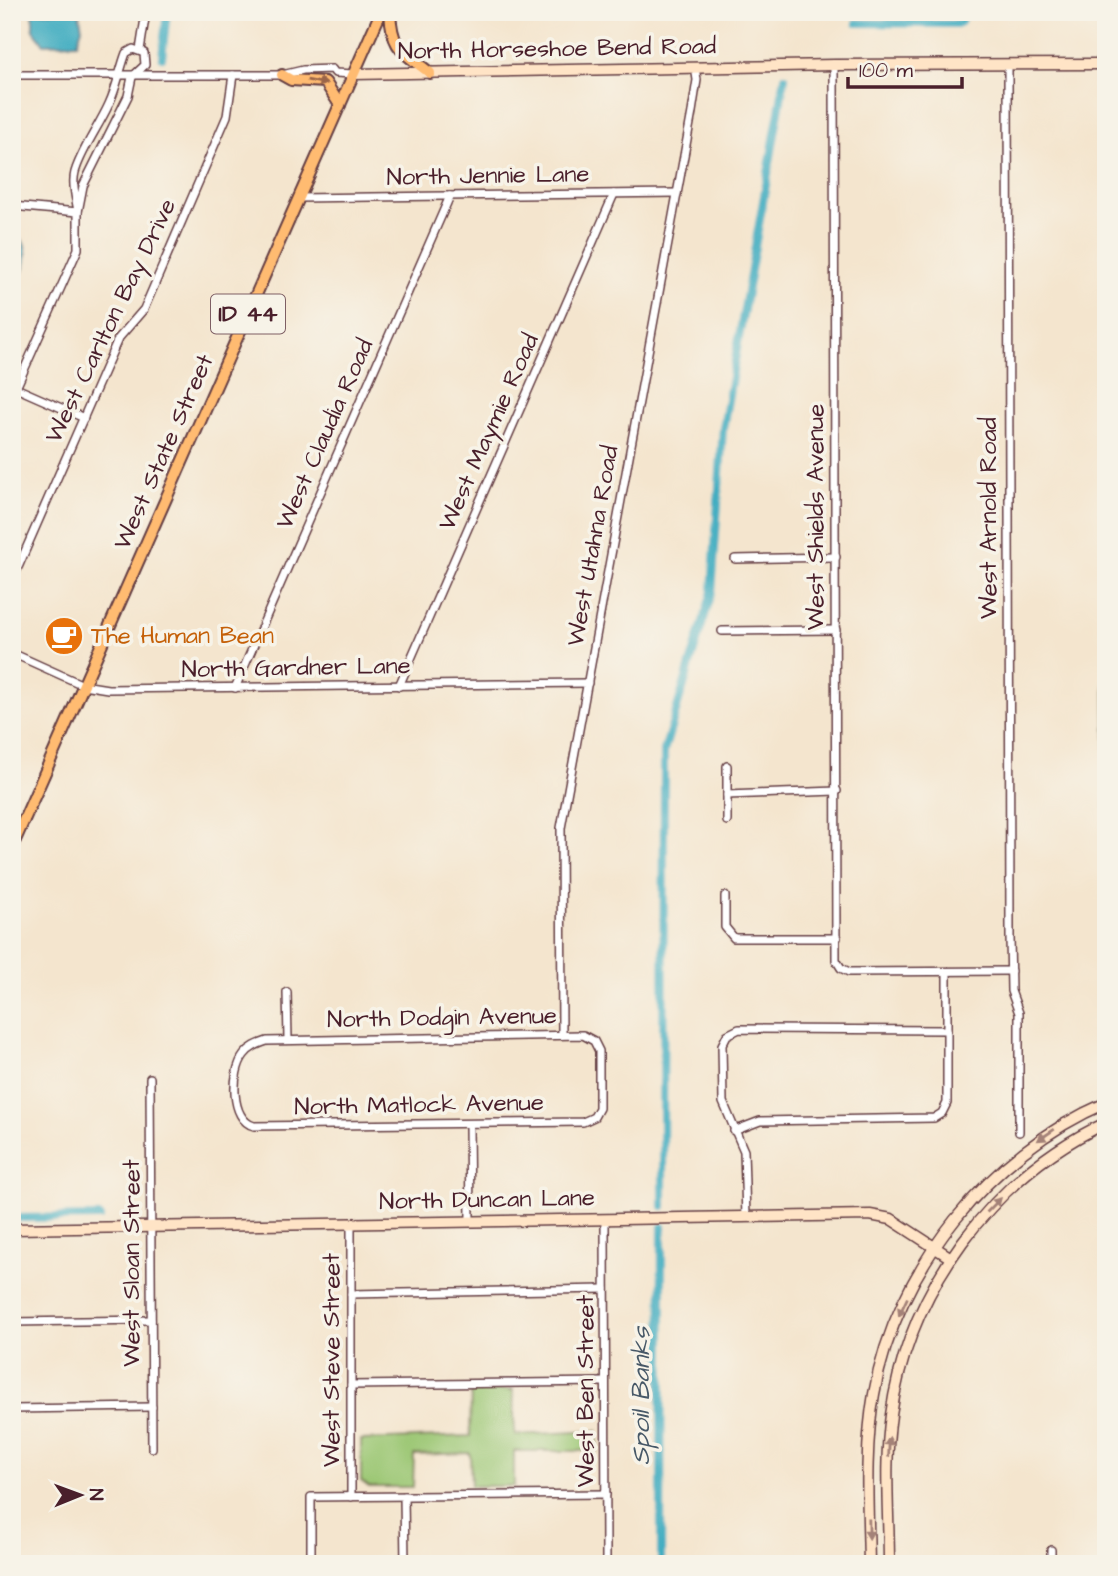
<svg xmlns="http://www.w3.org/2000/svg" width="1118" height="1576" font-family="'Architects Daughter',sans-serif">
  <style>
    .green { fill: #9cc774; stroke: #737350; stroke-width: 2 }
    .water { fill: #42adc1; stroke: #466676; stroke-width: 2 }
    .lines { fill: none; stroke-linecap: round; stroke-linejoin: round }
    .canal { stroke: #42adc1; stroke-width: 8 }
    .street-casing { stroke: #643d43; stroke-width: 10 }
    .secondary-casing { stroke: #643d43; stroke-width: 13 }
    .primary-casing { stroke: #643d43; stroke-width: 14 }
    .street { stroke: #fff; stroke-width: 7 }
    .secondary { stroke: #ffe4c6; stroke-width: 10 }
    .primary { stroke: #ffbb71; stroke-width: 10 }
    .oneway { fill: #9b654a }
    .oneway2 { fill: #a48278 }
    .labels { text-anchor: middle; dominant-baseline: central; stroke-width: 7; stroke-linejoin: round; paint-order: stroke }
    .shield { fill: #f7f3e8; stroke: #7e5f64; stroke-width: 2 }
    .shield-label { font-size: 23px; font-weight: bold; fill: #4a1f2b }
    .street-label { font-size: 24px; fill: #4a1f2b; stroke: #f7f3e8 }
    .food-label { font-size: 24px; fill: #c56008; stroke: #f7f3e8; text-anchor: start }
    .water-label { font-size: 26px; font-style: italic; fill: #475867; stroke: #f7f3e8 }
  </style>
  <rect width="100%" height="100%" fill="#f7f3e8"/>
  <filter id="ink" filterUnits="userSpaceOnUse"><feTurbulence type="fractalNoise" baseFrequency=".0143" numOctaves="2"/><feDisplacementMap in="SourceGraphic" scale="14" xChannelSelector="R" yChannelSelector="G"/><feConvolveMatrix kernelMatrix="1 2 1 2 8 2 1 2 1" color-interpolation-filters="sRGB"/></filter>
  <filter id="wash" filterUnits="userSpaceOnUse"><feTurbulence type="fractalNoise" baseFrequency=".00686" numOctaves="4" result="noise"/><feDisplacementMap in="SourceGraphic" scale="28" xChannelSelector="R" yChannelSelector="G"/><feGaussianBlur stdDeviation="1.57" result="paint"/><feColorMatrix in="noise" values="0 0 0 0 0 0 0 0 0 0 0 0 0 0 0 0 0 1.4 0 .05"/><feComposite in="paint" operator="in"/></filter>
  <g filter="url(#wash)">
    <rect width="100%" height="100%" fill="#f4e5ce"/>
    <g class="green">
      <path d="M1103,389H1106V902Z"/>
      <path d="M513,1390L515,1435L597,1431V1451H514V1486H471L470,1453L414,1455L413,1487H369L361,1481V1440L470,1436L471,1391Z"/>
    </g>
    <g class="water">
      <path d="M33,12H79L82,28L77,43L44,44L33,29Z"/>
      <path d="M12,238L22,240C33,257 20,277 12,293Z"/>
    </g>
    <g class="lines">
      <g class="canal">
        <path d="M857,23L957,24L961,22L964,12"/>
        <path d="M162,57L167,12"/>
        <path d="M663,1206L664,751L712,592L723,428L785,77"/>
        <path d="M12,1218L100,1217"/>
        <path d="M661,1564L662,1227"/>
      </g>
    </g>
  </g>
  <g filter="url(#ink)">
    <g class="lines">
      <g class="street-casing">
        <g id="street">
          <path d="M133,49L144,53L145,65L132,77L128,96L83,186L78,212C76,198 71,182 76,169C84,146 99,126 109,104C117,87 120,69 126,53Z"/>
          <path d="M140,50L146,12"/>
          <path d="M834,65L836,960L841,968L849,972L1011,971"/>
          <path d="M1008,65L1010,937L1011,991L1019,1013V1132"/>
          <path d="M12,75H282L303,70L332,69L335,73L354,74"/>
          <path d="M299,198L677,193"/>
          <path d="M12,206L78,212V249L12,397"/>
          <path d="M16,388L84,418"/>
          <path d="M735,559L836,557"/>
          <path d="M12,581L118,339L144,309L160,272L227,116L233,75"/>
          <path d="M722,631L836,630"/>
          <path d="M12,653L83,685L108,689L588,683"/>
          <path d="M399,686L614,194"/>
          <path d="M235,688L450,196"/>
          <path d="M727,766V821"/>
          <path d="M727,795L837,791"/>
          <path d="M725,896V927L734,938H837"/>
          <path d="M287,992L288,1039"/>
          <path d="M562,1035L561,828L692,112L697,80L695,67"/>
          <path d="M583,1035L594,1041L599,1051V1108L594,1117L583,1122L254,1126C230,1120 231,1072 244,1055C250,1047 258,1044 267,1041Z"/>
          <path d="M150,1078L152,1448"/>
          <path d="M469,1125L470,1221"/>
          <path d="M734,1131L760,1121L934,1118L942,1113L947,1103V972"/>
          <path d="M746,1217L744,1151L723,1102L722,1045L727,1035L739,1029L947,1030"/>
          <path d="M605,1219L606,1564"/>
          <path d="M351,1223V1497"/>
          <path d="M351,1294L605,1289"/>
          <path d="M12,1322L151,1320"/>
          <path d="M351,1385L605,1382"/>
          <path d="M12,1409L152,1407"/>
          <path d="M404,1496L405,1564"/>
          <path d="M1051,1550V1564"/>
          <path d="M311,1564V1497L606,1494"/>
        </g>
      </g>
      <g class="secondary-casing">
        <g id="secondary">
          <path d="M354,74L834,65L1106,64"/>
          <path d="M12,1229L870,1215L891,1219L951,1258"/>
          <path d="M869,1564C868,1508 864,1450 874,1394C896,1268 990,1153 1106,1103"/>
          <path d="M889,1564C889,1515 884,1463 891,1415C908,1291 992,1176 1106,1123"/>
        </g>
      </g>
      <g class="primary-casing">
        <g id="primary">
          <path d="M390,12C392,51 403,51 430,73"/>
          <path d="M282,75L291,80L325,82L340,105"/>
          <path d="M12,847L381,12"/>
        </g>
      </g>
      <use href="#street" class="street"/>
      <use href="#secondary" class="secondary"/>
      <use href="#primary" class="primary"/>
    </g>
    <defs><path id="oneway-solid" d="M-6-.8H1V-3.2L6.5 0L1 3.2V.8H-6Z" transform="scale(1.75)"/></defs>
    <use class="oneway" href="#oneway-solid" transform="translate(317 82) rotate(10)"/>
    <g class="oneway2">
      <use href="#oneway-solid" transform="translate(1046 1135) rotate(146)"/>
      <use href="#oneway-solid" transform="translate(994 1205) rotate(-45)"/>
      <use href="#oneway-solid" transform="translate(903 1307) rotate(115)"/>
      <use href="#oneway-solid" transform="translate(889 1447) rotate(-88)"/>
      <use href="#oneway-solid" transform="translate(869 1529) rotate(89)"/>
    </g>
  </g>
  <defs>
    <g id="cafe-disc" transform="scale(2.0125)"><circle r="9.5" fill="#e8710a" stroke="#f7f3e8"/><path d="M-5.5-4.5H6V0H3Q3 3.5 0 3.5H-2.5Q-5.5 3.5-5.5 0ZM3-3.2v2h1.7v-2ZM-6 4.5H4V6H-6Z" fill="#fff"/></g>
  </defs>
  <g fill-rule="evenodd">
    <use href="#cafe-disc" x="64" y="636"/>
  </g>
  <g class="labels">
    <rect class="shield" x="211" y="294.5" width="74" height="39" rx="5"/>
    <g class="shield-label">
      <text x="248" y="314">ID 44</text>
    </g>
    <g class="street-label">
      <text transform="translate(557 49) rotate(-1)">North Horseshoe Bend Road</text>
      <text transform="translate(488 176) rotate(-1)">North Jennie Lane</text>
      <text transform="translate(111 321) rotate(-64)">West Carlton Bay Drive</text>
      <text transform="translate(489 432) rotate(-66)">West Maymie Road</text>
      <text transform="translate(325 434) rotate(-66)">West Claudia Road</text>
      <text transform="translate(164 452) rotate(-66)">West State Street</text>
      <text transform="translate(816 517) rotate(-90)">West Shields Avenue</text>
      <text transform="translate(989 518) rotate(-90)">West Arnold Road</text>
      <text transform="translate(593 546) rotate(-80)">West Utahna Road</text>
      <text transform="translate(296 668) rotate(-1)">North Gardner Lane</text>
      <text transform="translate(442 1018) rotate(-1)">North Dodgin Avenue</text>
      <text transform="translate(419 1105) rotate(-1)">North Matlock Avenue</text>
      <text transform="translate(487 1200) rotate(-1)">North Duncan Lane</text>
      <text transform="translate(132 1263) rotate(-90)">West Sloan Street</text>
      <text transform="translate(332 1360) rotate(-90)">West Steve Street</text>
      <text transform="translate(586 1391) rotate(-90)">West Ben Street</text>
    </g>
    <g class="food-label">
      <text x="91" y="636">The Human Bean</text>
    </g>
    <g class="water-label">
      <text transform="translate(641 1396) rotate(-90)">Spoil Banks</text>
    </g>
  </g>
  <rect width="1118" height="1576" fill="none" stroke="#f7f3e8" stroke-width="42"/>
  <g transform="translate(80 1495) rotate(89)" stroke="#f7f3e8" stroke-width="5" paint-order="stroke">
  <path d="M0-5L12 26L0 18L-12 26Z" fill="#4a1f2b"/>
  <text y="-10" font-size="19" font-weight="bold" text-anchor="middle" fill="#4a1f2b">N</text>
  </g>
  <path d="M848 77v10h114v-10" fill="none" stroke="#4a1f2b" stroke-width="3.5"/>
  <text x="859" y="77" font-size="21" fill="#4a1f2b" stroke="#f7f3e8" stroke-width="5" paint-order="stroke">100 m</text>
</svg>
